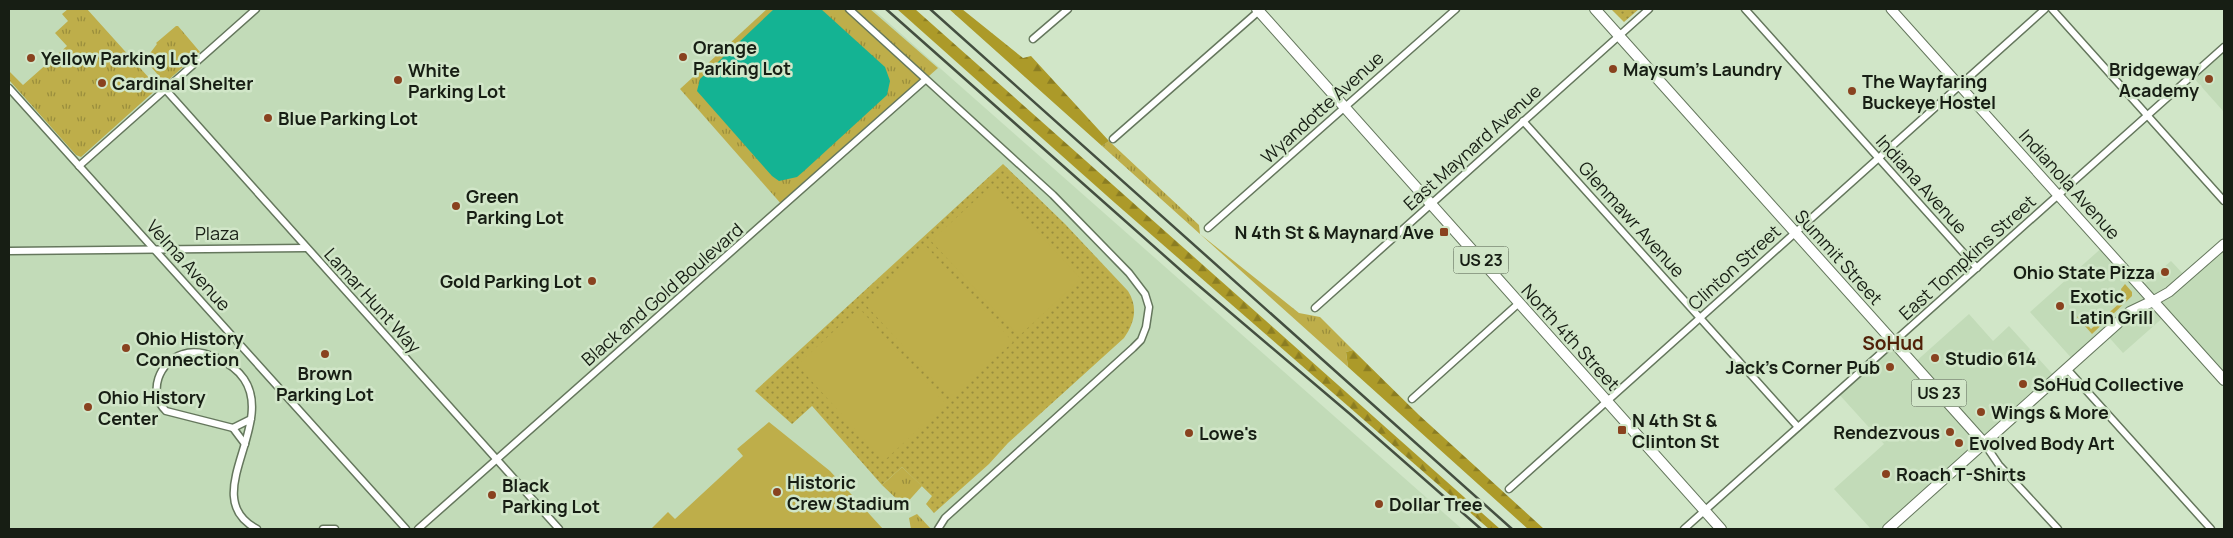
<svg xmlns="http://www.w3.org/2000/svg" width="2233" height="538" font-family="Manrope,sans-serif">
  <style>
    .built { fill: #c2dbb8 }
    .grass { fill: url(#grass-tufts) }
    .forest { fill: url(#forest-firs) }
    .park { fill: url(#park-dots) }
    .pitch { fill: #beae4a }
    .water { fill: #14b393 }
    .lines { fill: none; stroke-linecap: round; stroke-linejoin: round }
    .street-casing { stroke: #65775d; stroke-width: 9 }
    .secondary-casing { stroke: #65775d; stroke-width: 11 }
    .primary-casing { stroke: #65775d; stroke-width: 12 }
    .street { stroke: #fff; stroke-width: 6 }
    .secondary { stroke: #fff; stroke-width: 9 }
    .primary { stroke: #fff; stroke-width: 10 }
    .rail { stroke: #444f40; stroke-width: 2.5 }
    .poi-dot { fill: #89421f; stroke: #d1e6c8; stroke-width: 2 }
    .labels { text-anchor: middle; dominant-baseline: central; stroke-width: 5; stroke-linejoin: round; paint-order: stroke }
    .shield { fill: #d1e6c8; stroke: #4f5a4a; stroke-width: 1 }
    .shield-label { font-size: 16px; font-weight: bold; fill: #171e14 }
    .poi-label { font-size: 18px; font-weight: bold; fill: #171e14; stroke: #d1e6c8; text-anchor: start }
    .street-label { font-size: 18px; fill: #171e14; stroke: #d1e6c8 }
    .neighbourhood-label { font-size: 19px; font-weight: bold; fill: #512108; stroke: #d1e6c8 }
  </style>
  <defs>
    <pattern id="grass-tufts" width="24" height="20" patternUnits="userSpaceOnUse" patternTransform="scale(1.25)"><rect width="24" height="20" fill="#beae4a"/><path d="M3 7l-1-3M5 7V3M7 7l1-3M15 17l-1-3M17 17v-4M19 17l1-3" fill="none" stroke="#998d3c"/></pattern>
    <pattern id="forest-firs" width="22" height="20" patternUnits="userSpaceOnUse" patternTransform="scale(1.25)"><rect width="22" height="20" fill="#ac9a29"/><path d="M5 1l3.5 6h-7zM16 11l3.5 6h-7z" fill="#8b7d22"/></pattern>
    <pattern id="park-dots" width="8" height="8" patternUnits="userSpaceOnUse" patternTransform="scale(1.25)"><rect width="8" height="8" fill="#beae4a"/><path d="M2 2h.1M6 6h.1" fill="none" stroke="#998d3c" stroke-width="1.8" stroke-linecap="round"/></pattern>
  </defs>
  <rect width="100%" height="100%" fill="#d1e6c8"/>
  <g class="built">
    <path d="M9,9H873L1462,529H9Z"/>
    <path d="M2224,47V112L2191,75Z"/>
    <path d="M2105,245L2142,286L2171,261L2186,277L2224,248V380L2166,315L2123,353L2106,334L2075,362L2030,312Z"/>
    <path d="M1969,314L1993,341L2009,326L2057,379L1888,529H1871L1834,489L1884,444L1837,392L1893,342L1913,364Z"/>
  </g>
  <g class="grass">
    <path d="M68,9H87L150,79L153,77L159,87L81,157L76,155L9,80V71L23,85L67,46L55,33L68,21L62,14Z"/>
    <path d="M767,9H870L938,68L783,206L680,89Z"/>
    <path d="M176,26H178L200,52L165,83L145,60L157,44L156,43Z"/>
    <path d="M1109,141L1199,225L1200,234L1299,313L1320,317L1353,350L1346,352L1348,367L1102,146Z"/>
    <path d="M2125,284L2132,292V296L2092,334L2077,317L2079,316L2091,329L2123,300L2121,289Z"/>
    <path d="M902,467L922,486L904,506L882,485Z"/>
    <path d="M917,514L931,529H911L909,518Z"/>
  </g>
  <g class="forest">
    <path d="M897,9H915L1500,529H1489L1115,203Z"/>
    <path d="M949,9H962L1023,58L1031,56L1109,141L1102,146Z"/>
    <path d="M1353,350L1419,415L1544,529H1528L1348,367L1346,352Z"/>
  </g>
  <g class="park">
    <path d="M1611,9H1639L1624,22Z"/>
    <path d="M1003,164L1065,224L1128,291C1138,307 1135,322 1124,338L1008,443L989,464L934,513L926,504L932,496L902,467L882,485L812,406L792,424L755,391Z"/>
  </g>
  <g class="pitch">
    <path d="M993,184L1081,279L1019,336L931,241Z"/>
    <path d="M926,246L1013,342L951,399L864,303Z"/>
    <path d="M859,308L946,404L884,461L797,365Z"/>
    <path d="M769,422L830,471L883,529H651L668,512L675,519L743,456L737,449Z"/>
  </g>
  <path class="water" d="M774,9H821L885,67L890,81L887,95L804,171L797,177L779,181L772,176L697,91L700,79Z"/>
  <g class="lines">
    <g class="street-casing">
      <g id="street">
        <path d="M849,9L1053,195L1129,273L1145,294L1149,307L1146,327L1141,340L1133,348L945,518L938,529"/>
        <path d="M1745,9L1977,268"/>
        <path d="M2052,9L2224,201"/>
        <path d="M1033,39L1068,9"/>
        <path d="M9,88L406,529"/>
        <path d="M165,89L559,529"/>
        <path d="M1523,121L1798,427"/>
        <path d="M1113,139L1260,10"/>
        <path d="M79,166L256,9"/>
        <path d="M1208,228L1456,9"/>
        <path d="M9,251L306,248"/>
        <path d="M1315,308L1649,9"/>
        <path d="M2067,369L2211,529"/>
        <path d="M1412,399L1519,303"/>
        <path d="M251,419L233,428L166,411C147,393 159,361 183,354C203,347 233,363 244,379C276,426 197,498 257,529"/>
        <path d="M233,428L245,444"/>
        <path d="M1984,443L1999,465L2058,529"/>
        <path d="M1509,489L2045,9"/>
        <path d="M323,529H335"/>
        <path d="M418,529L925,80"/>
        <path d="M1684,529L2224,47"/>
      </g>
    </g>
    <g class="secondary-casing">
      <path id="secondary" d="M1891,9L2153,301L2169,292L2224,244"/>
    </g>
    <g class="primary-casing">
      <g id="primary">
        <path d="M1257,9L1721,529"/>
        <path d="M1595,9L1984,443"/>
        <path d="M1888,529L2130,312L2153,301L2224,380"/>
      </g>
    </g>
    <use href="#street" class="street"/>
    <use href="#secondary" class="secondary"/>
    <use href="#primary" class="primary"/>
    <g class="rail">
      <path d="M886,9L1185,274L1350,414L1481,529"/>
      <path d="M930,9L1512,529"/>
    </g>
  </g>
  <g class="poi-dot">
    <circle cx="683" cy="57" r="5"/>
    <circle cx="31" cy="58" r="5"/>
    <circle cx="1613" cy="69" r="5"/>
    <circle cx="2209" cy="79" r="5"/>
    <circle cx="398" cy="80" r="5"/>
    <circle cx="102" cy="83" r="5"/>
    <circle cx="1852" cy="91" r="5"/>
    <circle cx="268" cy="118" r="5"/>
    <circle cx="456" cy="206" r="5"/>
    <rect x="1439" y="227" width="10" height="10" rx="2.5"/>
    <circle cx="2165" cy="272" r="5"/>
    <circle cx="592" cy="281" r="5"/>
    <circle cx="2060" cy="306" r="5"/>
    <circle cx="126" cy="348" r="5"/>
    <circle cx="325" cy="354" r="5"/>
    <circle cx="1935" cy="358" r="5"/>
    <circle cx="1890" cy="367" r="5"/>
    <circle cx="2023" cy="384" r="5"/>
    <circle cx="88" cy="407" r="5"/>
    <circle cx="1981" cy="412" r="5"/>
    <rect x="1617" y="425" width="10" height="10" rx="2.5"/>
    <circle cx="1950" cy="432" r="5"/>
    <circle cx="1189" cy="433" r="5"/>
    <circle cx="1959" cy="443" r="5"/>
    <circle cx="1886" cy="474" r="5"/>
    <circle cx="777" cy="492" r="5"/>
    <circle cx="492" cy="495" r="5"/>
    <circle cx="1379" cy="504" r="5"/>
  </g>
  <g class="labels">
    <g class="shield">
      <rect x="1453.5" y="246.5" width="55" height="27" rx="4"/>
      <rect x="1911.5" y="379.5" width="55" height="27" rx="4"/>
    </g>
    <g class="shield-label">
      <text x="1481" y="260">US 23</text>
      <text x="1939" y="393">US 23</text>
    </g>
    <g class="poi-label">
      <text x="693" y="47">Orange<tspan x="693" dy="21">Parking Lot</tspan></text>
      <text x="41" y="58">Yellow Parking Lot</text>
      <text x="1623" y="69">Maysum's Laundry</text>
      <text x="2199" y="69" text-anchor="end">Bridgeway<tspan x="2199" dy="21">Academy</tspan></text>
      <text x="408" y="70">White<tspan x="408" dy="21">Parking Lot</tspan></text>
      <text x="1862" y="81">The Wayfaring<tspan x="1862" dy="21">Buckeye Hostel</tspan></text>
      <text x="112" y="83">Cardinal Shelter</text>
      <text x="278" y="118">Blue Parking Lot</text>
      <text x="466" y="196">Green<tspan x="466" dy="21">Parking Lot</tspan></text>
      <text x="1434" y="232" text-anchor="end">N 4th St &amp; Maynard Ave</text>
      <text x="2155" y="272" text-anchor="end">Ohio State Pizza</text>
      <text x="582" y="281" text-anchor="end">Gold Parking Lot</text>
      <text x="2070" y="296">Exotic<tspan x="2070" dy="21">Latin Grill</tspan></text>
      <text x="136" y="338">Ohio History<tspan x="136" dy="21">Connection</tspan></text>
      <text x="1945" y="358">Studio 614</text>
      <text x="1880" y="367" text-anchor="end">Jack's Corner Pub</text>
      <text x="325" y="373" text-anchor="middle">Brown<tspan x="325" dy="21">Parking Lot</tspan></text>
      <text x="2033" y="384">SoHud Collective</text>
      <text x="98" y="397">Ohio History<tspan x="98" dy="21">Center</tspan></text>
      <text x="1991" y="412">Wings &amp; More</text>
      <text x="1632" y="420">N 4th St &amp;<tspan x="1632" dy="21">Clinton St</tspan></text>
      <text x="1940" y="432" text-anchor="end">Rendezvous</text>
      <text x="1199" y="433">Lowe's</text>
      <text x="1969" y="443">Evolved Body Art</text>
      <text x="1896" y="474">Roach T-Shirts</text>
      <text x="787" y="482">Historic<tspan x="787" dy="21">Crew Stadium</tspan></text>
      <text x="502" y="485">Black<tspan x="502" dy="21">Parking Lot</tspan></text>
      <text x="1389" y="504">Dollar Tree</text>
    </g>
    <g class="street-label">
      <text transform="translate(1322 107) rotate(-42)">Wyandotte Avenue</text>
      <text transform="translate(1472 147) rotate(-42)">East Maynard Avenue</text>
      <text transform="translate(1922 184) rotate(48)">Indiana Avenue</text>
      <text transform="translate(2070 184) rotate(48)">Indianola Avenue</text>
      <text transform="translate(1632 219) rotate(48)">Glenmawr Avenue</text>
      <text x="217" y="233">Plaza</text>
      <text transform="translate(1839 257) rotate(48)">Summit Street</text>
      <text transform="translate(1967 257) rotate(-42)">East Tompkins Street</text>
      <text transform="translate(189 265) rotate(48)">Velma Avenue</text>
      <text transform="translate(1734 267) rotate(-42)">Clinton Street</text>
      <text transform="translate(662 294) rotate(-41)">Black and Gold Boulevard</text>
      <text transform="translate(373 300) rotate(48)">Lamar Hunt Way</text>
      <text transform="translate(1571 337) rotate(48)">North 4th Street</text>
    </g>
    <g class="neighbourhood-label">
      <text x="1893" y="343">SoHud</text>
    </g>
  </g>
  <rect width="2233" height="538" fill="none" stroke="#171e14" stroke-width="20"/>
</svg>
